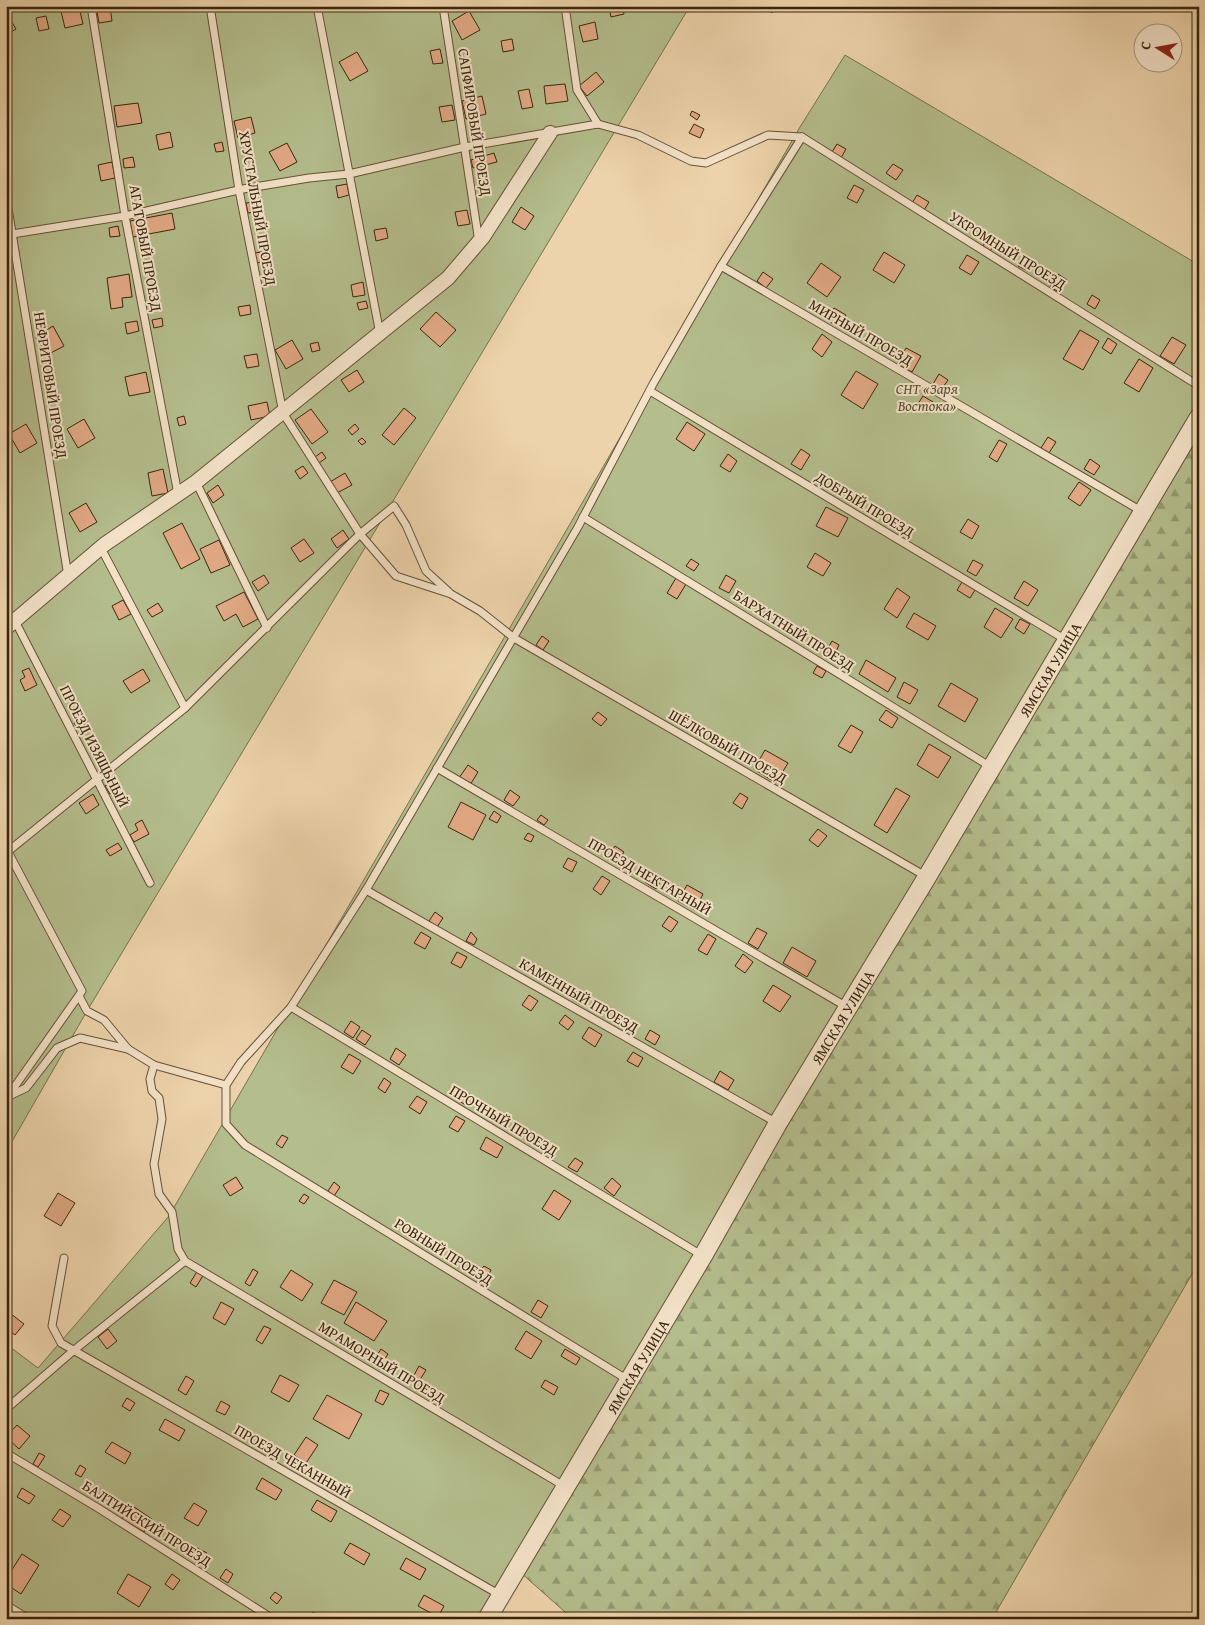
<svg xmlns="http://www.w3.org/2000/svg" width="1205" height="1625" font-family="'Gentium Book Plus',serif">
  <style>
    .forest { fill: url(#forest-firs); stroke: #76724c }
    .garden { fill: #b4bd8c; stroke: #76724c }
    .building { fill: #e2aa86; stroke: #38260c }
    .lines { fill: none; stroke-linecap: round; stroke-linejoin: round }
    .service-casing { stroke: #655134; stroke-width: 9 }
    .minor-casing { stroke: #655134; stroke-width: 16 }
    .tertiary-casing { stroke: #655134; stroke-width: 20 }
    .service { stroke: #f3e2c8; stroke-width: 7 }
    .minor { stroke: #f3e2c8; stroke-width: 14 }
    .tertiary { stroke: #f3e2c8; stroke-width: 18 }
    .labels { text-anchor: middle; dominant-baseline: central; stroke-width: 4; stroke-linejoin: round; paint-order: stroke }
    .street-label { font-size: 15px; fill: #38260c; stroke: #f3e2c8 }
    .park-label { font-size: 15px; font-style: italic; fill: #574c2c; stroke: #f3e2c8 }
  </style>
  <defs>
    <pattern id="forest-firs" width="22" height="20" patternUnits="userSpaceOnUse" patternTransform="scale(1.25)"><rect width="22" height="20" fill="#b4bd8c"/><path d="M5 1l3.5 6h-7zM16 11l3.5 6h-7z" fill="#939971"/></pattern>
  </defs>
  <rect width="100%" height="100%" fill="#edd3ab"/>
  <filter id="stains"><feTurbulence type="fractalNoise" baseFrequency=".004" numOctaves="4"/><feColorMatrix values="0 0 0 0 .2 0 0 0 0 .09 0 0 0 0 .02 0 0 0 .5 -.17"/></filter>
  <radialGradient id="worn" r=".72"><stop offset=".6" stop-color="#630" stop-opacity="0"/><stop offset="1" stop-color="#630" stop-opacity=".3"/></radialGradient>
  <path class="forest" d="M1199,435V1262L992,1619H573L521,1573Z"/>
  <g class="garden">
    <path d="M6,6H690L87,1011L6,1152Z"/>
    <path d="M845,55L1199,265V417L487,1619H6V1344L38,1368L169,1216L800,127Z"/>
  </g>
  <g class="building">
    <path d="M96,6H110L112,21L99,23Z"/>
    <path d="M622,6L624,14L611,17L609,7Z"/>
    <path d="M763,6H772L775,8L772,13Z"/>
    <path d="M79,7L83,24L65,28L61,11Z"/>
    <path d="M469,11L480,30L462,40L452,21Z"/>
    <path d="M6,12L16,29L6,35Z"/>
    <path d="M46,16L49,29L39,31L36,18Z"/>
    <path d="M595,22L598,39L583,42L579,26Z"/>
    <path d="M512,39L514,50L503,52L501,41Z"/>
    <path d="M440,49L443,63L433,64L430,51Z"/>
    <path d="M357,52L368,71L350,81L339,62Z"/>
    <path d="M596,72L604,82L587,96L579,86Z"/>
    <path d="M565,84L568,101L546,104L544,86Z"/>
    <path d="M529,89L533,107L522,109L518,91Z"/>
    <path d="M482,96L486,114L466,119L462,101Z"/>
    <path d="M138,103L142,123L117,127L114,106Z"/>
    <path d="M452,105L455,120L442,122L439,107Z"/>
    <path d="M692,111L700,115L697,120L690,115Z"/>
    <path d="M251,117L255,133L238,138L234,121Z"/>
    <path d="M694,124L704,129L700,138L689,133Z"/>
    <path d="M170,132L173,147L159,150L156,135Z"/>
    <path d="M222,142L224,151L216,152L214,144Z"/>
    <path d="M287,143L297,162L280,171L269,152Z"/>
    <path d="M837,144L846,149L841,158L832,152Z"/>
    <path d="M494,153L497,162L473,168L471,160Z"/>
    <path d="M133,157L135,167L124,168L123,159Z"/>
    <path d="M112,162L115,178L101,181L98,165Z"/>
    <path d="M893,164L903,170L896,180L886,173Z"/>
    <path d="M347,184L349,195L338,198L336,186Z"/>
    <path d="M854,185L864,190L857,203L847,198Z"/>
    <path d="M917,195L929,202L924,210L912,203Z"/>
    <path d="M255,202L256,212L248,213L246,203Z"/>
    <path d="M521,207L534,216L525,230L512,222Z"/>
    <path d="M467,210L470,224L458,226L455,212Z"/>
    <path d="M172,213L175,229L133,237L130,221Z"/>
    <path d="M118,226L120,236L110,237L109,228Z"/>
    <path d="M386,228L388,238L376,241L374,230Z"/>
    <path d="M987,239L995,244L990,251L983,246Z"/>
    <path d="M267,251L269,260L257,263L255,253Z"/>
    <path d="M884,252L905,265L894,283L873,270Z"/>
    <path d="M967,255L979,262L971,275L959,268Z"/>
    <path d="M1023,259L1031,263L1026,270L1018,266Z"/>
    <path d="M821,263L841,277L827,297L807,283Z"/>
    <path d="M763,272L773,279L766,288L757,281Z"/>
    <path d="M129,274L132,297L122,298L123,307L111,309L107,278Z"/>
    <path d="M1058,274L1067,280L1059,292L1050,287Z"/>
    <path d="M363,282L365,295L353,297L351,285Z"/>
    <path d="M1092,295L1100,300L1095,309L1087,304Z"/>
    <path d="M366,301L368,308L359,310L357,303Z"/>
    <path d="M250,305L251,314L240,316L238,307Z"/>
    <path d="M834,308L846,315L839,327L827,320Z"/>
    <path d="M436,312L456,330L440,347L420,329Z"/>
    <path d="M162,318L163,326L154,328L152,320Z"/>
    <path d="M137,321L139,331L127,334L125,323Z"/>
    <path d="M53,326L64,346L47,355L36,337Z"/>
    <path d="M1080,330L1099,341L1083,370L1063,359Z"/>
    <path d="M822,334L832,342L822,357L812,349Z"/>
    <path d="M1172,337L1186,345L1174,364L1160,356Z"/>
    <path d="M1108,338L1117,344L1111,354L1102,348Z"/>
    <path d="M292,340L303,359L286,369L275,350Z"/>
    <path d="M318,342L320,350L312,352L310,344Z"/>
    <path d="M906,348L921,356L912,372L897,364Z"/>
    <path d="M257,354L259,366L247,368L244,356Z"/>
    <path d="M1139,359L1153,368L1139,392L1124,383Z"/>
    <path d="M357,370L364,382L349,392L341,380Z"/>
    <path d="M856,371L878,384L863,409L841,395Z"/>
    <path d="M146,372L150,392L129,396L125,377Z"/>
    <path d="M939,374L948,380L941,390L933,384Z"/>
    <path d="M923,396L933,402L927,413L916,407Z"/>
    <path d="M267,402L270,416L251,420L248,406Z"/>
    <path d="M404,408L416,418L394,445L382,435Z"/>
    <path d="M311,409L328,432L312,444L295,420Z"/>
    <path d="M184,416L186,424L179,426L177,418Z"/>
    <path d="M84,419L95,438L78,448L67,429Z"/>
    <path d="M687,422L705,434L694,451L676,439Z"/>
    <path d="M26,424L37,443L20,453L9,434Z"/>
    <path d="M355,424L359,429L352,435L348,430Z"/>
    <path d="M1048,437L1056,442L1049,453L1041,448Z"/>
    <path d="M362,438L366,442L362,445L358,441Z"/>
    <path d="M999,440L1007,444L997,462L989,457Z"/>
    <path d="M801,449L810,455L801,470L791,464Z"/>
    <path d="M322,452L326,458L319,463L315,457Z"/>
    <path d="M728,454L737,461L730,472L720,466Z"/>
    <path d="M1090,459L1100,466L1094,475L1084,469Z"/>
    <path d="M303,466L308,473L300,479L295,471Z"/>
    <path d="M163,469L168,493L152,496L148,473Z"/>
    <path d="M345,473L352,485L337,493L330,482Z"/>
    <path d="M1079,482L1091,490L1080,506L1068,498Z"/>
    <path d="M218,485L224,495L213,503L207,493Z"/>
    <path d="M86,503L97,522L80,532L69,513Z"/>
    <path d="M826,507L848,518L838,537L816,526Z"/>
    <path d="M968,519L979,526L972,539L960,532Z"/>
    <path d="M182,523L200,559L181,569L163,533Z"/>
    <path d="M343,530L349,539L337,548L331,539Z"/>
    <path d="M304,539L314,553L300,562L291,548Z"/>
    <path d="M219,540L230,565L211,573L200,549Z"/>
    <path d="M815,553L831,563L823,576L807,567Z"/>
    <path d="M691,559L699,564L694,571L686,566Z"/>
    <path d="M973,560L983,565L976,576L967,571Z"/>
    <path d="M264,575L269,583L258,591L252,582Z"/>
    <path d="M726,575L736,581L729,593L719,588Z"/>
    <path d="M676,578L686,584L677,599L667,593Z"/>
    <path d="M1024,581L1038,590L1028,606L1014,598Z"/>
    <path d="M962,582L975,590L970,598L957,590Z"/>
    <path d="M897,588L910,597L897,618L884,609Z"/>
    <path d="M244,592L258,619L243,627L236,614L224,621L216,606Z"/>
    <path d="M123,600L131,614L119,620L112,606Z"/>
    <path d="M158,603L163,611L152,617L147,610Z"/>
    <path d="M995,608L1013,619L1001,638L984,627Z"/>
    <path d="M914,613L936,626L928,640L906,627Z"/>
    <path d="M1020,619L1030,624L1024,634L1015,628Z"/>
    <path d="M542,636L549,641L543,650L536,645Z"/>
    <path d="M832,641L839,645L834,656L826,652Z"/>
    <path d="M866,660L896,678L888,692L859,674Z"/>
    <path d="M817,666L826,671L822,678L813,673Z"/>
    <path d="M29,668L37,685L25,691L20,680L25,677L22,671Z"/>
    <path d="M143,669L150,681L131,693L123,681Z"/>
    <path d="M904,682L918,690L910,704L897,697Z"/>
    <path d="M951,683L978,699L965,722L938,706Z"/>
    <path d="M886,710L898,718L892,728L879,720Z"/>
    <path d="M598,712L607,719L601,726L592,719Z"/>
    <path d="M84,716L88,722L78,729L74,723Z"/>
    <path d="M851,725L863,732L851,753L838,746Z"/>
    <path d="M929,744L951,757L938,778L917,765Z"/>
    <path d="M765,750L788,763L776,783L754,769Z"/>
    <path d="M468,765L478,772L470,785L459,778Z"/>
    <path d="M117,779L121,787L110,794L105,786Z"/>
    <path d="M896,788L910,796L887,833L874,825Z"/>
    <path d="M510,790L520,797L513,806L504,800Z"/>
    <path d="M740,793L748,798L742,809L733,803Z"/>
    <path d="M93,794L99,805L86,814L79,803Z"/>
    <path d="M461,802L486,815L473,840L448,827Z"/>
    <path d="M494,811L501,816L497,823L489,819Z"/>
    <path d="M541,815L548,820L544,825L537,820Z"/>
    <path d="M142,820L149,834L134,842L130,835L138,830L135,824Z"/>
    <path d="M818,829L827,836L818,847L809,840Z"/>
    <path d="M528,833L534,836L531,842L524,839Z"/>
    <path d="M118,843L122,849L110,856L106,850Z"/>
    <path d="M615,846L624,852L619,860L610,854Z"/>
    <path d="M568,858L577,862L572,872L563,867Z"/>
    <path d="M652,871L663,878L656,889L645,882Z"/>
    <path d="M602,876L610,881L601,895L593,889Z"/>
    <path d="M687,885L703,894L695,910L678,901Z"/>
    <path d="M435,912L443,918L437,927L429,921Z"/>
    <path d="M669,916L678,922L671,932L662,926Z"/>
    <path d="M757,928L767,933L758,949L748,943Z"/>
    <path d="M421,932L431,938L425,949L414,943Z"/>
    <path d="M471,932L477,939L474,945L466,941Z"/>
    <path d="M708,934L716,939L707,955L698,950Z"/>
    <path d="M792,947L816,961L807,977L783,963Z"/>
    <path d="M457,952L467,957L461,968L451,963Z"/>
    <path d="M743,954L753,962L745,973L735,966Z"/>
    <path d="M773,985L791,996L780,1012L763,1001Z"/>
    <path d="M577,991L586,996L580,1004L572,999Z"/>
    <path d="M529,995L538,1001L531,1011L522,1005Z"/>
    <path d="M565,1015L574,1022L568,1030L559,1023Z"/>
    <path d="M351,1021L360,1027L353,1038L344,1032Z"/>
    <path d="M589,1027L602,1035L595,1047L582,1038Z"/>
    <path d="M362,1030L371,1036L365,1045L356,1039Z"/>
    <path d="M650,1030L660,1036L655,1045L645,1039Z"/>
    <path d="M396,1048L406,1055L399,1065L390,1059Z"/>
    <path d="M633,1052L643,1058L638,1067L627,1061Z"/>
    <path d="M349,1054L361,1061L353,1074L341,1067Z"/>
    <path d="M720,1071L734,1080L728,1090L714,1082Z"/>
    <path d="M384,1078L391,1083L385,1093L378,1088Z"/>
    <path d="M464,1091L474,1097L467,1106L458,1100Z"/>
    <path d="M417,1096L427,1102L420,1114L409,1107Z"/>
    <path d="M456,1116L465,1121L458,1132L449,1127Z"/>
    <path d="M282,1135L288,1138L282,1148L276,1144Z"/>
    <path d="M486,1137L503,1147L497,1158L480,1149Z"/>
    <path d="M575,1158L583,1163L577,1172L568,1167Z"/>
    <path d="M236,1177L243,1188L230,1196L223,1185Z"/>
    <path d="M612,1178L621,1186L614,1196L604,1188Z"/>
    <path d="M334,1182L340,1187L334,1196L328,1191Z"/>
    <path d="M554,1190L571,1201L559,1220L542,1209Z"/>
    <path d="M58,1193L75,1203L61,1226L44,1216Z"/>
    <path d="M304,1194L309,1197L304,1204L299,1201Z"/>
    <path d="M484,1266L491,1270L488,1276L480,1271Z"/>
    <path d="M253,1269L258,1272L250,1286L245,1283Z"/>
    <path d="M198,1270L204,1274L196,1287L190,1283Z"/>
    <path d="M291,1270L313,1284L302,1301L280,1287Z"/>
    <path d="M334,1280L357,1292L344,1315L321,1303Z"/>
    <path d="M538,1300L548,1306L541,1318L531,1312Z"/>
    <path d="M221,1302L234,1309L225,1325L213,1318Z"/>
    <path d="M356,1302L387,1321L374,1341L344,1323Z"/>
    <path d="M6,1310L24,1324L15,1335L6,1328Z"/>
    <path d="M264,1326L271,1329L262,1344L256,1340Z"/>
    <path d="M108,1329L117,1341L107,1349L98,1337Z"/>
    <path d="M526,1331L542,1341L531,1359L515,1349Z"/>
    <path d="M381,1349L388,1354L379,1368L372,1363Z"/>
    <path d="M565,1349L580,1358L576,1365L561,1356Z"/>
    <path d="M419,1366L426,1370L418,1383L412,1379Z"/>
    <path d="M280,1375L299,1385L289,1402L271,1392Z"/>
    <path d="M186,1376L194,1381L186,1395L178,1390Z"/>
    <path d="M545,1380L558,1387L554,1395L541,1387Z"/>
    <path d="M380,1390L389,1394L383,1405L375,1401Z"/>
    <path d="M327,1395L362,1414L349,1439L313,1419Z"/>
    <path d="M127,1398L135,1403L130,1411L122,1406Z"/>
    <path d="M221,1401L230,1406L225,1415L216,1411Z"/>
    <path d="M165,1419L185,1430L179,1441L159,1430Z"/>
    <path d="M17,1425L30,1436L19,1449L6,1437Z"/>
    <path d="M306,1437L318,1445L306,1463L294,1455Z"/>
    <path d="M112,1442L131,1453L125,1464L105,1452Z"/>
    <path d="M39,1453L45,1456L38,1467L33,1464Z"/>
    <path d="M80,1465L86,1469L81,1477L75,1474Z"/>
    <path d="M262,1478L282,1490L276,1500L256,1489Z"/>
    <path d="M22,1488L35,1496L29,1504L17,1497Z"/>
    <path d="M317,1500L337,1511L331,1522L311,1510Z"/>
    <path d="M194,1503L207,1511L198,1526L184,1518Z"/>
    <path d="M131,1505L152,1519L144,1532L122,1519Z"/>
    <path d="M60,1509L71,1516L63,1527L52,1520Z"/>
    <path d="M350,1543L370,1554L364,1565L344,1553Z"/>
    <path d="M197,1548L207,1553L201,1563L191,1557Z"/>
    <path d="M22,1554L39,1565L21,1594L6,1584V1579Z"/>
    <path d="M406,1558L426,1569L420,1580L400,1569Z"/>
    <path d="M226,1569L233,1574L228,1583L220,1578Z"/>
    <path d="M128,1574L151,1587L139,1607L117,1593Z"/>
    <path d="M172,1574L180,1580L173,1590L165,1584Z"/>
    <path d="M275,1592L282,1597L277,1604L270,1598Z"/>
    <path d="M424,1595L444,1606L438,1617L418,1606Z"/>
    <path d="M313,1612L322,1617L321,1619H309Z"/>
  </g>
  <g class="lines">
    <g class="service-casing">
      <g id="service">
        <path d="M91,6L125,216L178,494"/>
        <path d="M210,6L239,190L283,413L360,534L396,576L451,594L480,611L514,638L927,877"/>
        <path d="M317,6L380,334"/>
        <path d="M443,6L479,242"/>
        <path d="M565,6L577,90L598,124"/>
        <path d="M6,196L68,576"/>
        <path d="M6,235L125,216L243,189L309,178L349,174L465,147L598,124L638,135L691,161L706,163L768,135L802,137L1199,386"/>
        <path d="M721,266L1143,512"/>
        <path d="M650,391L1066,640"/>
        <path d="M196,482L267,628"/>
        <path d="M583,517L991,767"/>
        <path d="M101,548L185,708"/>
        <path d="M15,621L150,883"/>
        <path d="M437,768L847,1007"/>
        <path d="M6,853L185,708L360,534L394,506L406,525L426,571L449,592"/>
        <path d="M366,890L777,1123"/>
        <path d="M79,996L87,1011L104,1020L128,1049L154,1065L226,1085"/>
        <path d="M291,1007L703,1256"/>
        <path d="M154,1065L150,1079L152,1091L159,1098L162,1119L154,1164L159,1194L172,1212L178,1249L185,1261L564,1486"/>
        <path d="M9,1096L26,1088L57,1048L80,1038L128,1049"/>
        <path d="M6,1099L82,991L7,850"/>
        <path d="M64,1258L52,1326L61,1343L500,1595"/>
        <path d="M628,1380L245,1145L226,1124V1085L241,1062L291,1007L366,890L578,527L653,384L721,266L802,137"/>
        <path d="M6,1409L73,1351L185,1261"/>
        <path d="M6,1453L98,1508L273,1619"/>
        <path d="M6,1605L29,1619"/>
      </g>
    </g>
    <g class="minor-casing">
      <path id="minor" d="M6,628L105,544L196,482L448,278L483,237L550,133"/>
    </g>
    <g class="tertiary-casing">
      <g id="tertiary">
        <path id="s1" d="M487,1619L703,1256L778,1123L927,877L1199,417"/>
      </g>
    </g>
    <use href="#service" class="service"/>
    <use href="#minor" class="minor"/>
    <use href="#tertiary" class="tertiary"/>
  </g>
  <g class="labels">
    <g class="street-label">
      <text transform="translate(475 122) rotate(81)">САПФИРОВЫЙ ПРОЕЗД</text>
      <text transform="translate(258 208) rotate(80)">ХРУСТАЛЬНЫЙ ПРОЕЗД</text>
      <text transform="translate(146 248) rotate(80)">АГАТОВЫЙ ПРОЕЗД</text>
      <text transform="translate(1008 250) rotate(32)">УКРОМНЫЙ ПРОЕЗД</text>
      <text transform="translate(861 332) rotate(30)">МИРНЫЙ ПРОЕЗД</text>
      <text transform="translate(51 385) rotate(81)">НЕФРИТОВЫЙ ПРОЕЗД</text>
      <text transform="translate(865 504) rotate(31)">ДОБРЫЙ ПРОЕЗД</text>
      <text transform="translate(794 630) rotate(32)">БАРХАТНЫЙ ПРОЕЗД</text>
      <text stroke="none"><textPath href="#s1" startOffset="1104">ЯМСКАЯ УЛИЦА</textPath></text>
      <text transform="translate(95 746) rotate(63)">ПРОЕЗД ИЗЯЩЬНЫЙ</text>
      <text transform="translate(728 746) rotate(30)">ШЁЛКОВЫЙ ПРОЕЗД</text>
      <text transform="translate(650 876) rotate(30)">ПРОЕЗД НЕКТАРНЫЙ</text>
      <text transform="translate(579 995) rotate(30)">КАМЕННЫЙ ПРОЕЗД</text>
      <text stroke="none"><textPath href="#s1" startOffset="699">ЯМСКАЯ УЛИЦА</textPath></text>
      <text transform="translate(504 1120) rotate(31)">ПРОЧНЫЙ ПРОЕЗД</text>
      <text transform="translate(444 1251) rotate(32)">РОВНЫЙ ПРОЕЗД</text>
      <text transform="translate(382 1362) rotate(31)">МРАМОРНЫЙ ПРОЕЗД</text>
      <text stroke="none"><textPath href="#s1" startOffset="294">ЯМСКАЯ УЛИЦА</textPath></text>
      <text transform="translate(293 1461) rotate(30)">ПРОЕЗД ЧЕКАННЫЙ</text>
      <text transform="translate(147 1523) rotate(32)">БАЛТИЙСКИЙ ПРОЕЗД</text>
    </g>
    <g class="park-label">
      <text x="927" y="388">СНТ «Заря<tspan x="927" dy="17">Востока»</tspan></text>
    </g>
  </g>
  <rect width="1205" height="1625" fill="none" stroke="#edd3ab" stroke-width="25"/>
  <rect x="8" y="8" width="1190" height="1610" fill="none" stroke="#38260c" stroke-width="2.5"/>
  <rect x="12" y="12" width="1180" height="1600" fill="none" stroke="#38260c"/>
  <g transform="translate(1158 48) rotate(281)"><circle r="24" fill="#f3e2c8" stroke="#a8977d"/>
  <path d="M0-4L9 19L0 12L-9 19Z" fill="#8f2418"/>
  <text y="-8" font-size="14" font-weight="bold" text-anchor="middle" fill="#38260c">С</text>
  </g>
  <rect width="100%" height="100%" filter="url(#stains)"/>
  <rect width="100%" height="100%" fill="url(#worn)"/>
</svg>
